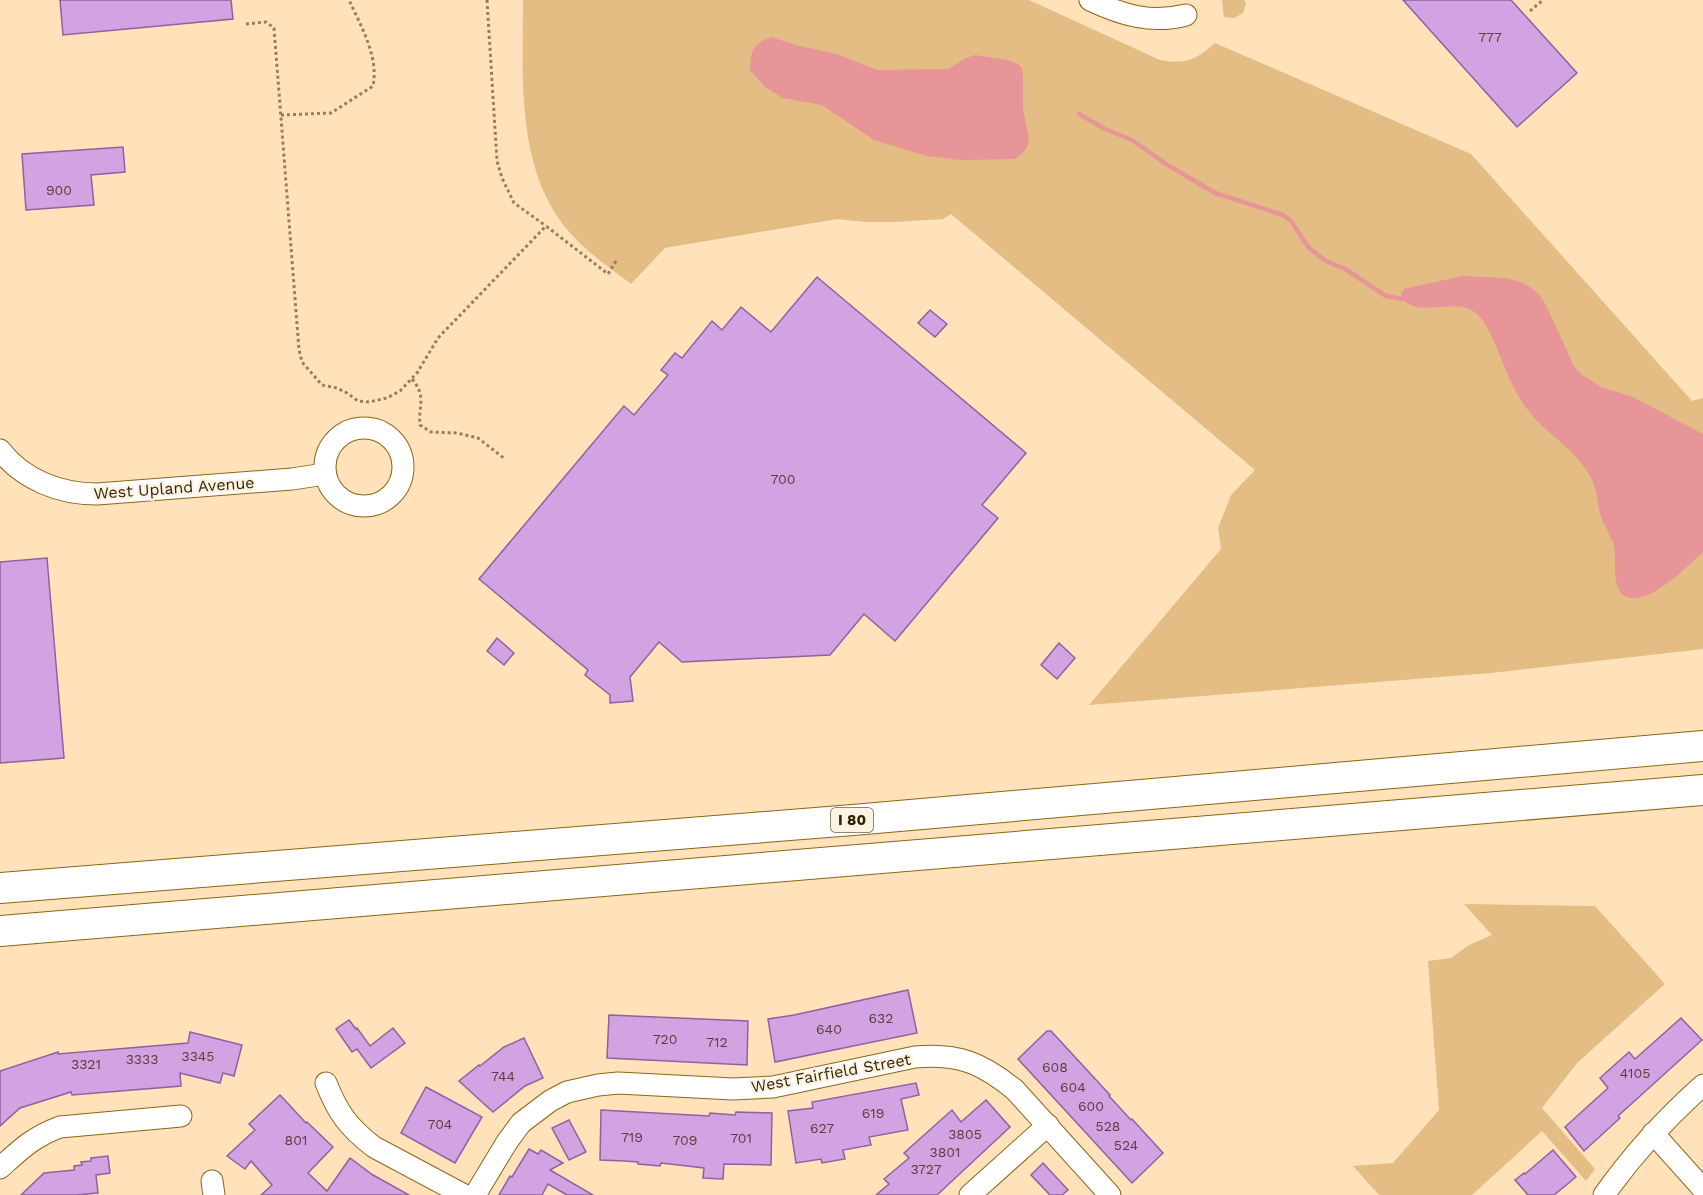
<svg xmlns="http://www.w3.org/2000/svg" width="1703" height="1195" font-family="'Work Sans',sans-serif">
  <style>
    .green { fill: #e3bd83 }
    .water { fill: #e79599 }
    .lines { fill: none; stroke-linecap: round; stroke-linejoin: round }
    .stream { stroke: #e79599; stroke-width: 4.5 }
    .building { fill: #d2a2e3; stroke: #8e629e; stroke-width: 1.5 }
    .minor-casing { stroke: #8e6417; stroke-width: 23 }
    .highway-casing { stroke: #8e6417; stroke-width: 32 }
    .path { stroke: #967f5c; stroke-width: 3; stroke-dasharray: 3 3; stroke-linecap: butt }
    .minor { stroke: #fff; stroke-width: 21 }
    .highway { stroke: #fff; stroke-width: 30 }
    .labels { text-anchor: middle; dominant-baseline: central; stroke-width: 5; stroke-linejoin: round; paint-order: stroke }
    .number-label { font-size: 14px; fill: #59403a }
    .shield { fill: #fcf3e5; stroke: #6e5f46; stroke-width: 1.5 }
    .shield-label { font-size: 15px; font-weight: bold; fill: #311f02 }
    .street-label { font-size: 16px; fill: #311f02; stroke: #fcf3e5 }
  </style>
  <rect width="100%" height="100%" fill="#ffe2b9"/>
  <g class="green">
    <path d="M523,0H1029L1160,60C1185,65 1196,60 1215,43L1471,154L1692,401L1703,398V649L1491,673L1089,705L1221,549L1218,528L1231,495L1255,470L951,214L943,219L896,222H866L837,219L665,248L631,284C610,268 588,253 571,234C515,172 523,77 523,0Z"/>
    <path d="M1222,0H1244L1246,4L1243,13L1234,18L1224,17Z"/>
    <path d="M1464,904L1595,906L1665,984L1577,1063L1542,1108L1595,1169L1586,1181L1542,1131L1472,1195H1379L1353,1166L1393,1163L1439,1110L1428,961L1451,958L1469,945L1492,935Z"/>
  </g>
  <g class="water">
    <path d="M771,37L796,45L840,55L877,70L948,69L966,58L975,55L1008,60L1018,64L1022,68L1023,76V108L1029,140L1027,147L1022,154L1015,159L961,160L927,156L874,140L822,105L783,98L765,87L750,70C751,51 752,44 771,37Z"/>
    <path d="M1462,276L1506,278L1521,282L1530,287L1539,294L1546,305L1574,366L1581,374L1601,387L1633,397L1703,434V552C1688,565 1650,606 1627,597C1610,590 1617,561 1614,546C1611,535 1603,525 1600,513C1597,502 1597,492 1593,482C1579,452 1553,439 1532,415C1512,393 1505,365 1493,339C1487,327 1481,313 1467,308C1449,301 1409,319 1401,294L1404,289Z"/>
  </g>
  <g class="lines">
    <path class="stream" d="M1079,114L1105,129L1132,140L1166,164L1215,193L1283,215L1291,221L1309,248L1326,261L1345,269L1386,296L1403,299"/>
  </g>
  <g class="building">
    <path d="M60,0H231L233,19L63,35Z"/>
    <path d="M1403,0H1511L1577,73L1517,127Z"/>
    <path d="M123,147L125,172L91,175L94,205L26,210L22,154Z"/>
    <path d="M817,277L1026,453L982,505L998,518L895,641L864,614L830,655L682,662L659,642L630,677L633,701L610,703V695L585,675L588,670L479,579L624,406L634,415L668,375L661,370L675,353L682,358L712,321L722,330L741,307L771,332Z"/>
    <path d="M930,310L947,324L935,337L918,323Z"/>
    <path d="M47,558L64,758L0,763V562Z"/>
    <path d="M497,638L514,653L504,665L487,651Z"/>
    <path d="M1059,643L1075,658L1057,679L1041,665Z"/>
    <path d="M908,990L917,1033L775,1062L768,1019L794,1015Z"/>
    <path d="M609,1015L748,1021L747,1065L607,1058Z"/>
    <path d="M1681,1018L1702,1040L1618,1116L1620,1118L1584,1151L1565,1127L1608,1088L1600,1078L1629,1052L1635,1059Z"/>
    <path d="M349,1020L356,1029L357,1028L370,1046L393,1028L405,1043L371,1068L357,1049L352,1052L336,1029Z"/>
    <path d="M1047,1031H1051L1110,1095L1109,1096L1131,1120L1132,1119L1163,1153L1132,1183L1018,1059Z"/>
    <path d="M190,1032L242,1045L234,1076L223,1073L220,1083L180,1073L181,1086L72,1095L71,1092L20,1108L0,1126V1071L58,1052V1054L188,1043Z"/>
    <path d="M524,1038L543,1078L525,1086L493,1112L459,1081L479,1065L480,1066L504,1047Z"/>
    <path d="M916,1083L919,1095L901,1099L908,1130L869,1137L871,1145L843,1150L845,1159L822,1163L821,1159L796,1163L788,1111L813,1108L812,1102Z"/>
    <path d="M426,1087L482,1117L455,1163L401,1133Z"/>
    <path d="M280,1095L306,1123L307,1122L333,1147L308,1173L327,1191L350,1158L373,1175L409,1195H261L272,1185L251,1161L245,1169L227,1156L255,1130L249,1124Z"/>
    <path d="M986,1100L1010,1127L937,1195H876L889,1184L884,1179L909,1158L904,1153L952,1110L961,1122Z"/>
    <path d="M601,1110L709,1116L710,1113L735,1115L736,1112L772,1113L771,1165L724,1164L723,1179L703,1178L704,1168L661,1163L660,1166L638,1164V1162L625,1161L600,1160Z"/>
    <path d="M569,1120L586,1152L569,1160L552,1128Z"/>
    <path d="M529,1149L538,1154L541,1150L563,1163L550,1170L593,1195H567L548,1184L542,1195H499L510,1176L512,1177Z"/>
    <path d="M1553,1150L1576,1177L1554,1195H1528L1515,1180L1524,1173L1525,1174Z"/>
    <path d="M108,1156L110,1173L96,1175L98,1193L76,1195H21L44,1173L74,1170V1166L82,1165L81,1162L91,1161V1158Z"/>
    <path d="M1043,1163L1068,1190L1062,1195H1050L1031,1175Z"/>
  </g>
  <g class="lines">
    <g class="minor-casing">
      <g id="minor">
        <path d="M1090,0C1122,15 1151,24 1186,15"/>
        <circle cx="364" cy="467" r="39"/>
        <path d="M0,450C23,480 60,494 97,494L292,479L325,474"/>
        <path d="M326,1083C338,1113 348,1127 374,1147L464,1195"/>
        <path d="M1653,1133L1703,1189"/>
        <path d="M0,1168C21,1149 33,1137 60,1127L181,1116"/>
        <path d="M212,1181L214,1195"/>
        <path d="M475,1195L507,1142L521,1123L550,1101L567,1092L598,1085L618,1083L733,1089L773,1087L915,1057C958,1053 982,1063 1015,1090L1110,1195"/>
        <path d="M970,1195L1048,1125"/>
        <path d="M1604,1195C1633,1154 1666,1118 1703,1085"/>
      </g>
    </g>
    <g class="highway-casing">
      <g id="highway">
        <path d="M0,888L853,820L1703,746"/>
        <path d="M0,931L1703,790"/>
      </g>
    </g>
    <g class="path">
      <path d="M487,0L497,161L502,178L514,203L546,226"/>
      <path d="M1530,11L1543,0"/>
      <path d="M246,24L266,22L274,28L299,350L302,362L322,385L337,388L347,393L358,401L369,402L387,398L400,391L417,373L438,338L546,226L608,274L616,261"/>
      <path d="M281,115L331,113L373,86C379,57 361,26 349,0"/>
      <path d="M412,379C427,397 418,405 420,425L431,432L457,433L478,438L505,459"/>
    </g>
    <use href="#minor" class="minor"/>
    <use href="#highway" class="highway"/>
  </g>
  <g class="labels">
    <g class="number-label">
      <text x="1490" y="37">777</text>
      <text x="59" y="190">900</text>
      <text x="783" y="479">700</text>
      <text x="881" y="1018">632</text>
      <text x="829" y="1029">640</text>
      <text x="665" y="1039">720</text>
      <text x="717" y="1042">712</text>
      <text x="198" y="1056">3345</text>
      <text x="142" y="1059">3333</text>
      <text x="86" y="1064">3321</text>
      <text x="1055" y="1067">608</text>
      <text x="1635" y="1073">4105</text>
      <text x="503" y="1076">744</text>
      <text x="1073" y="1087">604</text>
      <text x="1091" y="1106">600</text>
      <text x="873" y="1113">619</text>
      <text x="440" y="1124">704</text>
      <text x="1108" y="1126">528</text>
      <text x="822" y="1128">627</text>
      <text x="965" y="1134">3805</text>
      <text x="632" y="1137">719</text>
      <text x="741" y="1138">701</text>
      <text x="296" y="1140">801</text>
      <text x="685" y="1140">709</text>
      <text x="1126" y="1145">524</text>
      <text x="945" y="1152">3801</text>
      <text x="926" y="1169">3727</text>
    </g>
    <rect class="shield" x="831" y="808" width="42" height="24" rx="4.5"/>
    <g class="shield-label">
      <text x="852" y="820">I 80</text>
    </g>
    <g class="street-label">
      <text transform="translate(174 488) rotate(-4)">West Upland Avenue</text>
      <text transform="translate(831 1073) rotate(-10)">West Fairfield Street</text>
    </g>
  </g>
</svg>
